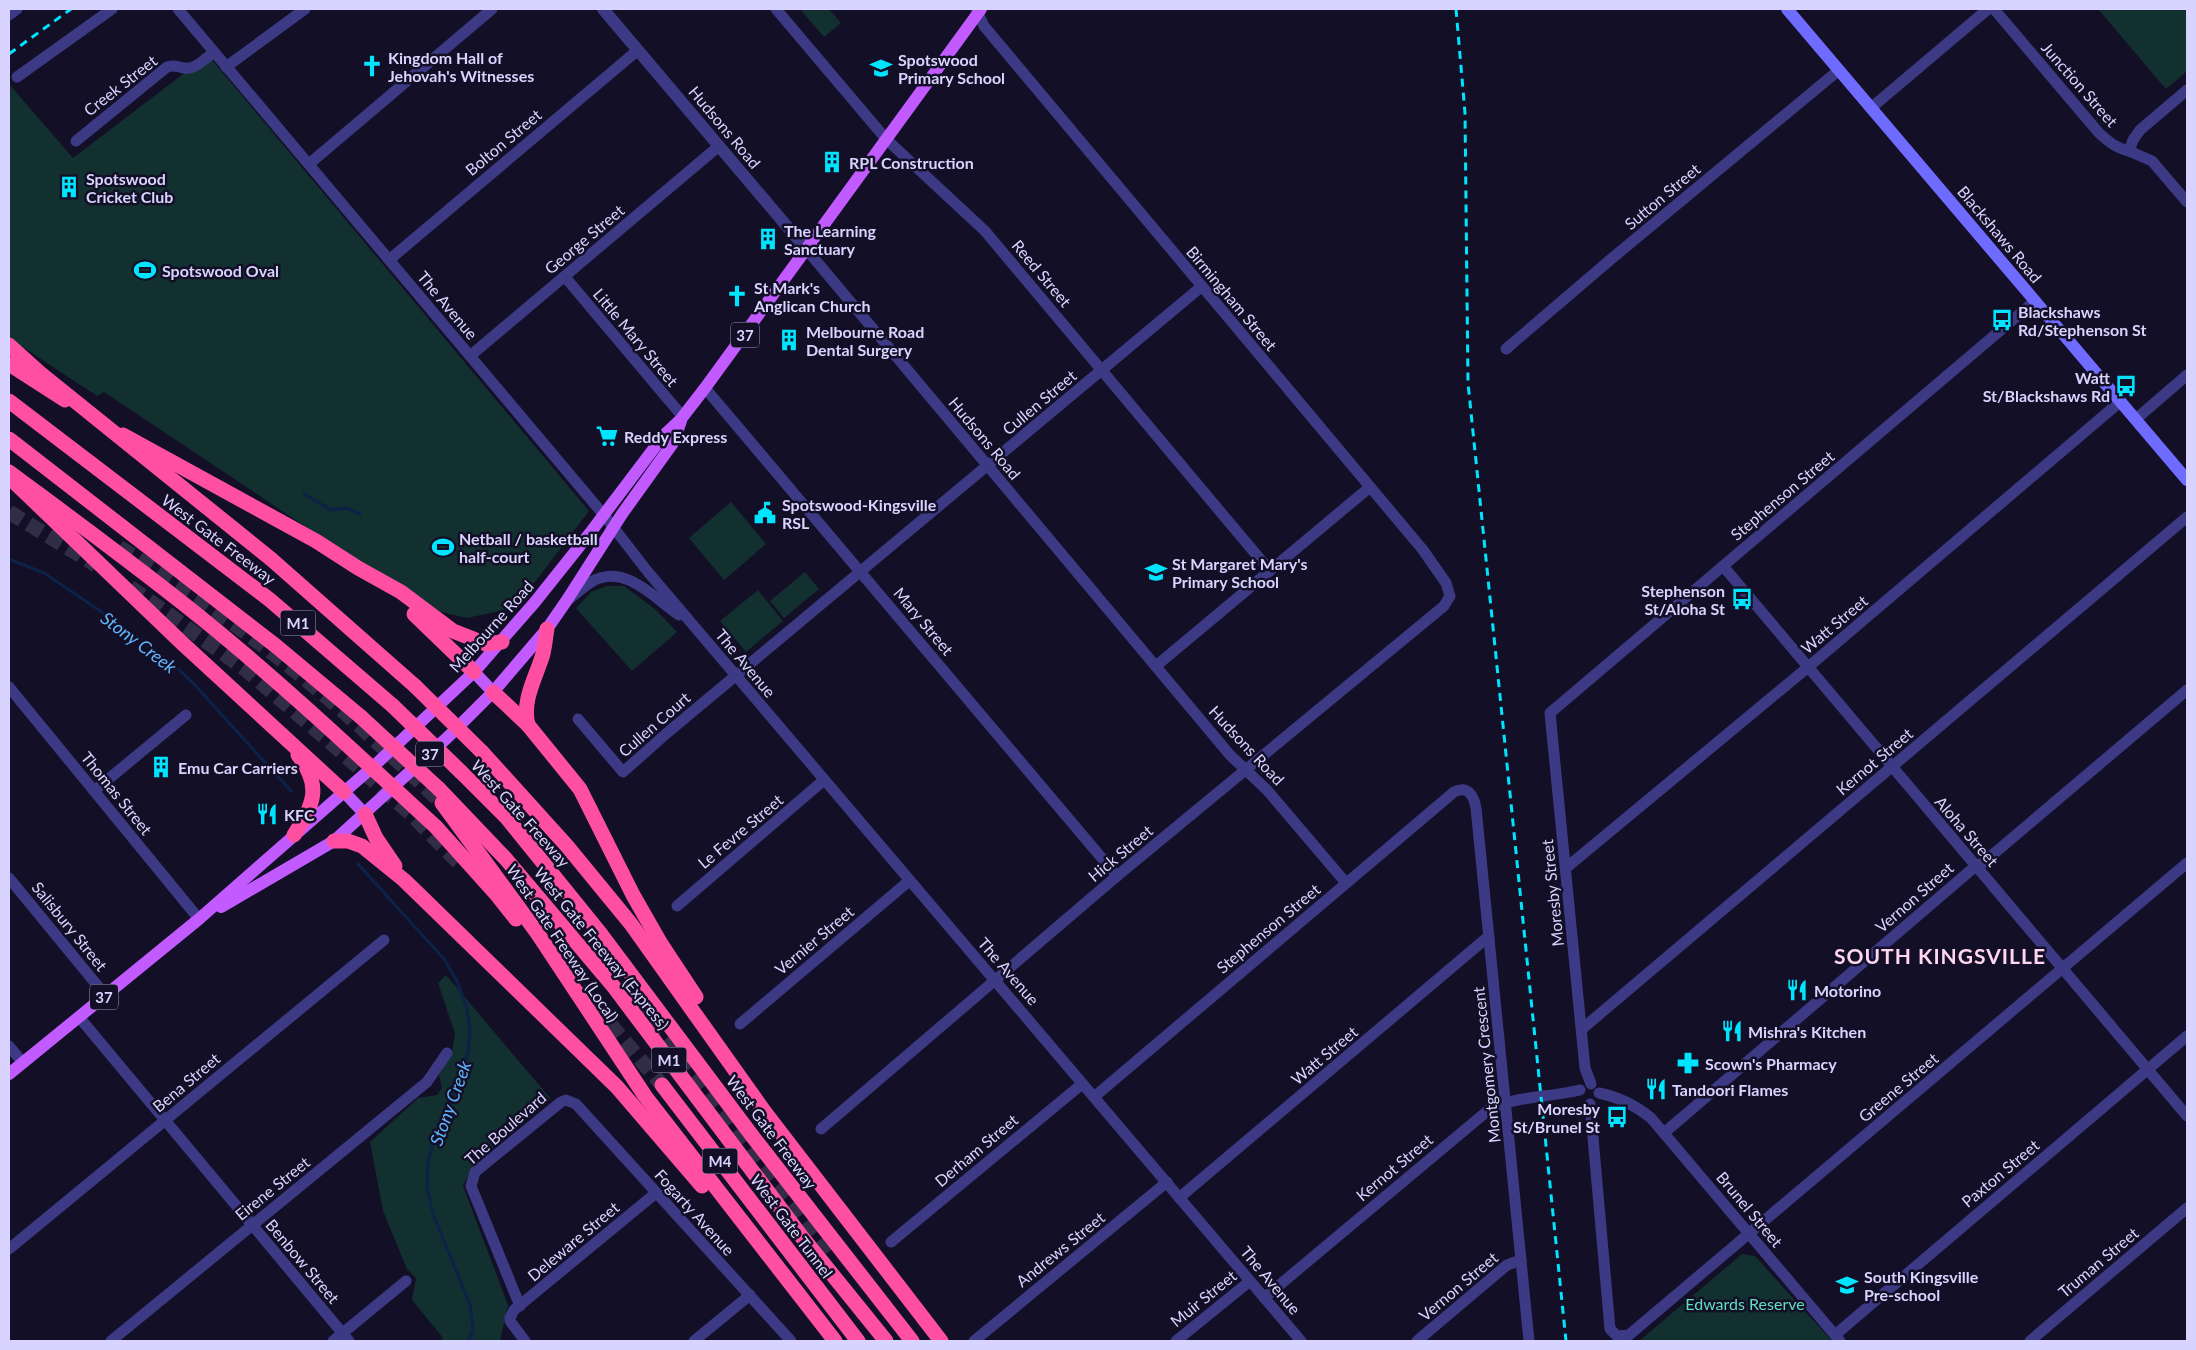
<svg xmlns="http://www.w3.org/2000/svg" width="2196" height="1350" font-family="Lato,sans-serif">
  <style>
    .green { fill: #12302f }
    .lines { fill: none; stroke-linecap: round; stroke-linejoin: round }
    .stream { stroke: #0c2248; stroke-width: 3 }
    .motorway-tunnel { stroke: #312d47; stroke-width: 15; stroke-dasharray: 15 8; stroke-linecap: butt }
    .minor { stroke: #3d3a85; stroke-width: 11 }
    .tertiary { stroke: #3d3a85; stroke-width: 12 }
    .secondary { stroke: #6f6bff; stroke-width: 12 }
    .primary { stroke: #c25bff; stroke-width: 12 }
    .motorway { stroke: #ff4fa3; stroke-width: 15 }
    .rail { stroke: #00e5ff; stroke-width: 3; stroke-dasharray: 8 6; stroke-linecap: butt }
    .motorway-bridge { stroke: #ff4fa3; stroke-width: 15 }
    .labels { text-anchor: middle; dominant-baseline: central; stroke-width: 5; stroke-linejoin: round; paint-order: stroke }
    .shield { fill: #130f26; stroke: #9e99be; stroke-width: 1 }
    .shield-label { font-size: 15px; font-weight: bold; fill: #d9d4ff }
    .poi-label { font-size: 16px; font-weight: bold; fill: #d9d4ff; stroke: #130f26; text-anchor: start }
    .street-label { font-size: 16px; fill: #d9d4ff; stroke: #130f26 }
    .park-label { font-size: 16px; fill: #5fe0c0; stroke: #130f26 }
    .water-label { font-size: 18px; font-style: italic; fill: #62b6ff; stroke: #130f26 }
    .district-label { font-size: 21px; font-weight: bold; letter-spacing: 1px; fill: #ffd6f0; stroke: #130f26 }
  </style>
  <rect width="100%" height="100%" fill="#130f26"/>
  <g class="green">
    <path d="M800,9H829L841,23L824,37Z"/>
    <path d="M2098,9H2187V71L2166,89Z"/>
    <path d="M208,55L589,511L535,582L504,610L467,618L441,612L294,519L104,392L97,396L9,338V84L73,158Z"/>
    <path d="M731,502L766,544L724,580L689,538Z"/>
    <path d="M805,572L819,589L784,618L770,601Z"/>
    <path d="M607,586H624L655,609L677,632L632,671L576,608L591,592Z"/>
    <path d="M758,590L783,621L746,652L720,621Z"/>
    <path d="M446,975L550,1098L519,1124L520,1126L476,1161L463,1186L508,1305L500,1341H439L443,1338L412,1300L416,1278L407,1269L383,1211L370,1142L418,1098L437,1095L442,1088L439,1075L452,1052L455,1034L438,983Z"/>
    <path d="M1742,1254L1755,1256L1832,1341H1639Z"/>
  </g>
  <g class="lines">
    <g class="stream">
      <path d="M304,494L331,510L347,508L360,514"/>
      <path d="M9,559L44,573L121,625L172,663L194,684L291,791"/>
      <path d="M358,864L444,959L457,981L467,1009L470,1029L468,1051L463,1073L434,1139L428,1162L427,1188L433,1214L470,1305L473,1331L468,1341"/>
    </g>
    <g class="motorway-tunnel">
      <path d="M9,512L96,565"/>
      <path d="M119,547C198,596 275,651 345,713C381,745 415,778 451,811"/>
      <path d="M130,587L245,669L329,741L412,815L460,864"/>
      <path d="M580,989L662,1085"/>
      <path d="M635,1005L692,1069L782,1189L835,1254"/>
    </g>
    <g class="minor">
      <path d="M178,9L603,514L648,572L1301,1341"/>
      <path d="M776,9L886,139L985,231L1270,571"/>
      <path d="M1994,9L2099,133C2109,142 2116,148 2129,151L2133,140L2140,130L2187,90"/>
      <path d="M9,15L17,9"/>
      <path d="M226,67L305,9"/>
      <path d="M17,77L112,9"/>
      <path d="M1871,108L1988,9"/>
      <path d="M76,141L167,67C174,64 177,67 184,68C195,70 206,58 214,52"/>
      <path d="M2129,151L2152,161L2187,202"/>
      <path d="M309,164L492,9"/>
      <path d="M807,250L1230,755L1267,790L1346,883"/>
      <path d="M389,260L638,50"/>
      <path d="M565,277L683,417"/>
      <path d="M1506,349L1610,260L1839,70"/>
      <path d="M470,356L719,146"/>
      <path d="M705,388L1117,876"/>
      <path d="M2136,419L2187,375"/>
      <path d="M1723,566L2187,1116"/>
      <path d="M569,599C576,594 583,587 591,582C624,562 654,598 679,615"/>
      <path d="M1156,666L1370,487"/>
      <path d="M9,687L199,919"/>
      <path d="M578,719L623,772L667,733L1201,287"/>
      <path d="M94,791L186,715"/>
      <path d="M1566,868L1807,668L2121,401"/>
      <path d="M9,878L106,996"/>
      <path d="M677,906L824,780"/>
      <path d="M79,1017L349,1341"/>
      <path d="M740,1024L909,881"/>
      <path d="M1582,1029L2187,517"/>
      <path d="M9,1046L23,1063"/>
      <path d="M1591,1084L1585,1068L1550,713L2035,301"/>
      <path d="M1599,1093C1619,1097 1635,1105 1651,1118L1840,1341"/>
      <path d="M1094,1097L1454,792C1468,785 1474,796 1476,808L1529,1341"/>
      <path d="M1590,1104L1610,1329L1617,1336L1629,1335L2187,863"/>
      <path d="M821,1129L1117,876L1444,606L1450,596L1446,583L1423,550L984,26L976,9"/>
      <path d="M1664,1133L1971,870L1984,862L2187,690"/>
      <path d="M1179,1198L1489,936"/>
      <path d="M891,1242L1082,1084"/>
      <path d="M9,1249L384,940"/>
      <path d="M1264,1298L1491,1108C1519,1096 1551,1097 1580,1090"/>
      <path d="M520,1306L471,1186L475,1172L561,1102L566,1100L576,1104L791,1341"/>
      <path d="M1835,1335L2187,1036"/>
      <path d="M111,1341L427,1082L447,1053"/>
      <path d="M333,1341L406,1281"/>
      <path d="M525,1341L510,1321V1318L514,1310L656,1193"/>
      <path d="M694,1341L750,1295"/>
      <path d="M974,1341L1167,1182"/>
      <path d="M1176,1341L1250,1281"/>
      <path d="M1417,1341L1507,1265L1521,1260"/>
      <path d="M2030,1341L2187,1208"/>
    </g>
    <path class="tertiary" d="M603,9L807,250"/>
    <path class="secondary" d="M1787,9L2187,480"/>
    <g class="primary">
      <path d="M474,672L493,692"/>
      <path d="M344,792L365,814"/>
      <path d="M221,907L334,841L449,736L493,692L547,629L567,600L622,514L673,443L681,421"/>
      <path d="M9,1074L199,919L376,764L474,672L535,602L590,533L664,435L681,419L705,388L981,9"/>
    </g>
    <g class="motorway">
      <path d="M9,364L65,400"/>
      <path d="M9,401L270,600L393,706"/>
      <path d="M123,435L316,541L358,568L401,592L453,631L486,644L502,642"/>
      <path d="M9,439L276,646L361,717"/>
      <path d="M10,478L182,643L344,792"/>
      <path d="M271,559L415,686"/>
      <path d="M414,614L474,672"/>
      <path d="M493,692L528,725L580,789L633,895L661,944L696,997"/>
      <path d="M528,725C522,702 534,681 541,660C545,650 545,639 547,629"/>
      <path d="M482,752L567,846L631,924L764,1111L941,1341"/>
      <path d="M461,772L507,818L600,933L753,1137L912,1341"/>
      <path d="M439,789L505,858L614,987L802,1237L886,1341"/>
      <path d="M442,803L538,934L645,1096L835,1341"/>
      <path d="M365,814L376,838L395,866"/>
      <path d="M436,827L497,895L516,919"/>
      <path d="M294,835C313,805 323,787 298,755"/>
      <path d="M334,841H348L362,846L404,880L617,1087L702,1186"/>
      <path d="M662,1085L858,1341"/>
    </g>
    <g class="rail">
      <path d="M1456,9L1465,113L1468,383L1566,1341"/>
      <path d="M9,54L71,9"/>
    </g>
    <g class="motorway-bridge">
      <path d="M9,345L40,373L271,559"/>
      <path d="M9,472C75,521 141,569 205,621C285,686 360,757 436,827"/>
      <path d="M415,686L482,752"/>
      <path d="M393,706L461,772"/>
      <path d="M361,717L439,789"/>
    </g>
  </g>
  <defs>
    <g id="church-bare" transform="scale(1.725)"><path d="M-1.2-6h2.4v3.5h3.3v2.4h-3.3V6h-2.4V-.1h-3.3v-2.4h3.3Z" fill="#00e5ff" stroke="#130f26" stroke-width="2.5" paint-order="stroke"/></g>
    <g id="school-bare" transform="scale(1.725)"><path d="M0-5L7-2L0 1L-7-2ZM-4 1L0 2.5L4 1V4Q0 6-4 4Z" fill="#00e5ff" stroke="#130f26" stroke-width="2.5" paint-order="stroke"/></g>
    <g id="building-bare" transform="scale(1.725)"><path d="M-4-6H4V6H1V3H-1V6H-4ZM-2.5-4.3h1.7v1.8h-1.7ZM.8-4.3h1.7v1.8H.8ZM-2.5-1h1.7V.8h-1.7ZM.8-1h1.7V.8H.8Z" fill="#00e5ff" stroke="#130f26" stroke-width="2.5" paint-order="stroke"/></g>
    <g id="stadium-bare" transform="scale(1.725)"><path d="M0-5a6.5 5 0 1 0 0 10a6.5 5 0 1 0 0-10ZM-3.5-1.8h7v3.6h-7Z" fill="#00e5ff" stroke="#130f26" stroke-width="2.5" paint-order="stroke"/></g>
    <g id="bus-bare" transform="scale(1.725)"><path d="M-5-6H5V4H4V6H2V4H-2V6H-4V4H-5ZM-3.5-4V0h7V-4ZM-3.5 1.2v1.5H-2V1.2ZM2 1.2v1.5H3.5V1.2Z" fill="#00e5ff" stroke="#130f26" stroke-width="2.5" paint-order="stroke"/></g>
    <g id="supermarket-bare" transform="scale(1.725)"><path d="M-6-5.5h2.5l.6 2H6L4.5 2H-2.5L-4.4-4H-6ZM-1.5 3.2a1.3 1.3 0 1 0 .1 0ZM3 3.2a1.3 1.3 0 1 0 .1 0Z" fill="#00e5ff" stroke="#130f26" stroke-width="2.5" paint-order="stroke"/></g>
    <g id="civic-bare" transform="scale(1.725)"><path d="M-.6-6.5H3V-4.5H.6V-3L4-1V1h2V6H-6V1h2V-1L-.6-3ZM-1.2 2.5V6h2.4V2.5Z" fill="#00e5ff" stroke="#130f26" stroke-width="2.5" paint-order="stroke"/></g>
    <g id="restaurant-bare" transform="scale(1.725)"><path d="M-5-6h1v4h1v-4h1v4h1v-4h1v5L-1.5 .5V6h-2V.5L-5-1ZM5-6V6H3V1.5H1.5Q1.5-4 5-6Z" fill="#00e5ff" stroke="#130f26" stroke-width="2.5" paint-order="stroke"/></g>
    <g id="pharmacy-bare" transform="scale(1.725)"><path d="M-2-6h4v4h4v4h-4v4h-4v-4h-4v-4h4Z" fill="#00e5ff" stroke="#130f26" stroke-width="2.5" paint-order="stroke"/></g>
  </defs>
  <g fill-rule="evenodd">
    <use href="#church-bare" x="372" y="66"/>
    <use href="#school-bare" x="881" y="68"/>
    <use href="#building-bare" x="832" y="162"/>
    <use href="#building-bare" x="69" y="187"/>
    <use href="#building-bare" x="768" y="239"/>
    <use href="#stadium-bare" x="145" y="270"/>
    <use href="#church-bare" x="737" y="296"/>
    <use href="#bus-bare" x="2002" y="320"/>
    <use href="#building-bare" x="789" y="340"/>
    <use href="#bus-bare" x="2126" y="386"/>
    <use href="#supermarket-bare" x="607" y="436"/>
    <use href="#civic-bare" x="765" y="513"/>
    <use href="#stadium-bare" x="443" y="547"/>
    <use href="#school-bare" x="1156" y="572"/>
    <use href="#bus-bare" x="1742" y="599"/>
    <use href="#building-bare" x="161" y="767"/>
    <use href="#restaurant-bare" x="267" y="814"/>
    <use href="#restaurant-bare" x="1797" y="990"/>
    <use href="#restaurant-bare" x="1732" y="1031"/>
    <use href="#pharmacy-bare" x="1688" y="1063"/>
    <use href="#restaurant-bare" x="1656" y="1089"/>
    <use href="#bus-bare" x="1617" y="1117"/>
    <use href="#school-bare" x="1847" y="1285"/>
  </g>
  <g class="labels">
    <g class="shield">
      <rect x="731" y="322.5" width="28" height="25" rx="4"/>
      <rect x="280.5" y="610.5" width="35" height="25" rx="4"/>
      <rect x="416" y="741.5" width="28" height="25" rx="4"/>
      <rect x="90" y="984.5" width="28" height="25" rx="4"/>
      <rect x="651.5" y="1047.5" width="35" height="25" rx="4"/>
      <rect x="702.5" y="1148.5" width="35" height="25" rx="4"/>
    </g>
    <g class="shield-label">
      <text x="745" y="335">37</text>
      <text x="298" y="623">M1</text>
      <text x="430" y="754">37</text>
      <text x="104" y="997">37</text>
      <text x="669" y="1060">M1</text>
      <text x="720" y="1161">M4</text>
    </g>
    <g class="poi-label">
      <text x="388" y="57">Kingdom Hall of<tspan x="388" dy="18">Jehovah's Witnesses</tspan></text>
      <text x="898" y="59">Spotswood<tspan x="898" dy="18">Primary School</tspan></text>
      <text x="849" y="162">RPL Construction</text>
      <text x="86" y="178">Spotswood<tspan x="86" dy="18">Cricket Club</tspan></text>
      <text x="784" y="230">The Learning<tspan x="784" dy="18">Sanctuary</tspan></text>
      <text x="162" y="270">Spotswood Oval</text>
      <text x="754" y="287">St Mark's<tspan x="754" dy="18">Anglican Church</tspan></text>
      <text x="2018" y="311">Blackshaws<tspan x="2018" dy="18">Rd/Stephenson St</tspan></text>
      <text x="806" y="331">Melbourne Road<tspan x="806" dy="18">Dental Surgery</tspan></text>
      <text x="2110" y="377" text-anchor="end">Watt<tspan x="2110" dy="18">St/Blackshaws Rd</tspan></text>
      <text x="624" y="436">Reddy Express</text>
      <text x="782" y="504">Spotswood-Kingsville<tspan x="782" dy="18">RSL</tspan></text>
      <text x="459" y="538">Netball / basketball<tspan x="459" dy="18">half-court</tspan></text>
      <text x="1172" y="563">St Margaret Mary's<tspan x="1172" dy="18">Primary School</tspan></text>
      <text x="1725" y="590" text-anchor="end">Stephenson<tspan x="1725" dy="18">St/Aloha St</tspan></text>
      <text x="178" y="767">Emu Car Carriers</text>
      <text x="284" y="814">KFC</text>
      <text x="1814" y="990">Motorino</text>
      <text x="1748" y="1031">Mishra's Kitchen</text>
      <text x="1705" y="1063">Scown's Pharmacy</text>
      <text x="1672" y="1089">Tandoori Flames</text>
      <text x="1600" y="1108" text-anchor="end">Moresby<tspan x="1600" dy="18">St/Brunel St</tspan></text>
      <text x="1864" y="1276">South Kingsville<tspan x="1864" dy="18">Pre-school</tspan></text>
    </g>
    <g class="street-label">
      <text transform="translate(2080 84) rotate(49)">Junction Street</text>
      <text transform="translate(120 85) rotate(-38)">Creek Street</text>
      <text transform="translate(725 127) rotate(50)">Hudsons Road</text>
      <text transform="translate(503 142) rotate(-40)">Bolton Street</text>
      <text transform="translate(1662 196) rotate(-40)">Sutton Street</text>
      <text transform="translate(2000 234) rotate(50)">Blackshaws Road</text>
      <text transform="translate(584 239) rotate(-40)">George Street</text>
      <text transform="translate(1042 273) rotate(50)">Reed Street</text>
      <text transform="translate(1232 298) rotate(50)">Birmingham Street</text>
      <text transform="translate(448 305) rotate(50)">The Avenue</text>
      <text transform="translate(636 337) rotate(50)">Little Mary Street</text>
      <text transform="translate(1039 402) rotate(-40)">Cullen Street</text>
      <text transform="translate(985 438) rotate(50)">Hudsons Road</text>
      <text transform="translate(1782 495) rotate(-40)">Stephenson Street</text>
      <text transform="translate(219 539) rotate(37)">West Gate Freeway</text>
      <text transform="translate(924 621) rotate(50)">Mary Street</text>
      <text transform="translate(1834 624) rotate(-40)">Watt Street</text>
      <text transform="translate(491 626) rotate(-48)">Melbourne Road</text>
      <text transform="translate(746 663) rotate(50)">The Avenue</text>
      <text transform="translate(654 724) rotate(-41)">Cullen Court</text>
      <text transform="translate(1247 745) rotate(47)">Hudsons Road</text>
      <text transform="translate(1874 761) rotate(-40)">Kernot Street</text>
      <text transform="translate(117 793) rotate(51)">Thomas Street</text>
      <text transform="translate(521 813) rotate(48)">West Gate Freeway</text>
      <text transform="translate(740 831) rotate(-40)">Le Fevre Street</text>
      <text transform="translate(1967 831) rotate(49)">Aloha Street</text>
      <text transform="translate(1120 853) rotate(-40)">Hick Street</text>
      <text transform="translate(1552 893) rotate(-96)">Moresby Street</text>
      <text transform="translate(1914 897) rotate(-41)">Vernon Street</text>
      <text transform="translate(70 926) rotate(51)">Salisbury Street</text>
      <text transform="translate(1268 928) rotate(-40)">Stephenson Street</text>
      <text transform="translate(814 940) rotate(-40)">Vernier Street</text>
      <text transform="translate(563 943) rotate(56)">West Gate Freeway (Local)</text>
      <text transform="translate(602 948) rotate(51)">West Gate Freeway (Express)</text>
      <text transform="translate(1009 971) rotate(49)">The Avenue</text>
      <text transform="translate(1324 1055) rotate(-40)">Watt Street</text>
      <text transform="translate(1486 1065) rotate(-96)">Montgomery Crescent</text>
      <text transform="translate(186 1082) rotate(-40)">Bena Street</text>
      <text transform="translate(1898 1087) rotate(-40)">Greene Street</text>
      <text transform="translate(505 1128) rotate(-41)">The Boulevard</text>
      <text transform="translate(772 1132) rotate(53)">West Gate Freeway</text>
      <text transform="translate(976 1150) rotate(-40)">Derham Street</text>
      <text transform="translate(1394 1167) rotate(-40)">Kernot Street</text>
      <text transform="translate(2000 1173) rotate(-40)">Paxton Street</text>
      <text transform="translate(272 1188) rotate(-39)">Eirene Street</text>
      <text transform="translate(1750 1209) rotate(50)">Brunel Street</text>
      <text transform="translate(695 1212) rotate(48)">Fogarty Avenue</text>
      <text transform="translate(792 1226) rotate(53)">West Gate Tunnel</text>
      <text transform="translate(573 1241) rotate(-40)">Deleware Street</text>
      <text transform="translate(1060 1249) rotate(-39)">Andrews Street</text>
      <text transform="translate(303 1261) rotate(50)">Benbow Street</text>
      <text transform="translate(2098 1262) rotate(-40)">Truman Street</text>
      <text transform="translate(1271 1280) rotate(50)">The Avenue</text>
      <text transform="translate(1458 1286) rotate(-40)">Vernon Street</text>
      <text transform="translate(1203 1298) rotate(-39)">Muir Street</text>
    </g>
    <g class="park-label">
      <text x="1745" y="1303">Edwards Reserve</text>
    </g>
    <g class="water-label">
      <text transform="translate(139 642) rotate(37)">Stony Creek</text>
      <text transform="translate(450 1103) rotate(-70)">Stony Creek</text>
    </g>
    <g class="district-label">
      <text x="1940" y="955">SOUTH KINGSVILLE</text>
    </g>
  </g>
  <rect width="2196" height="1350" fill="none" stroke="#d9d4ff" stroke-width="20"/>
</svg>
